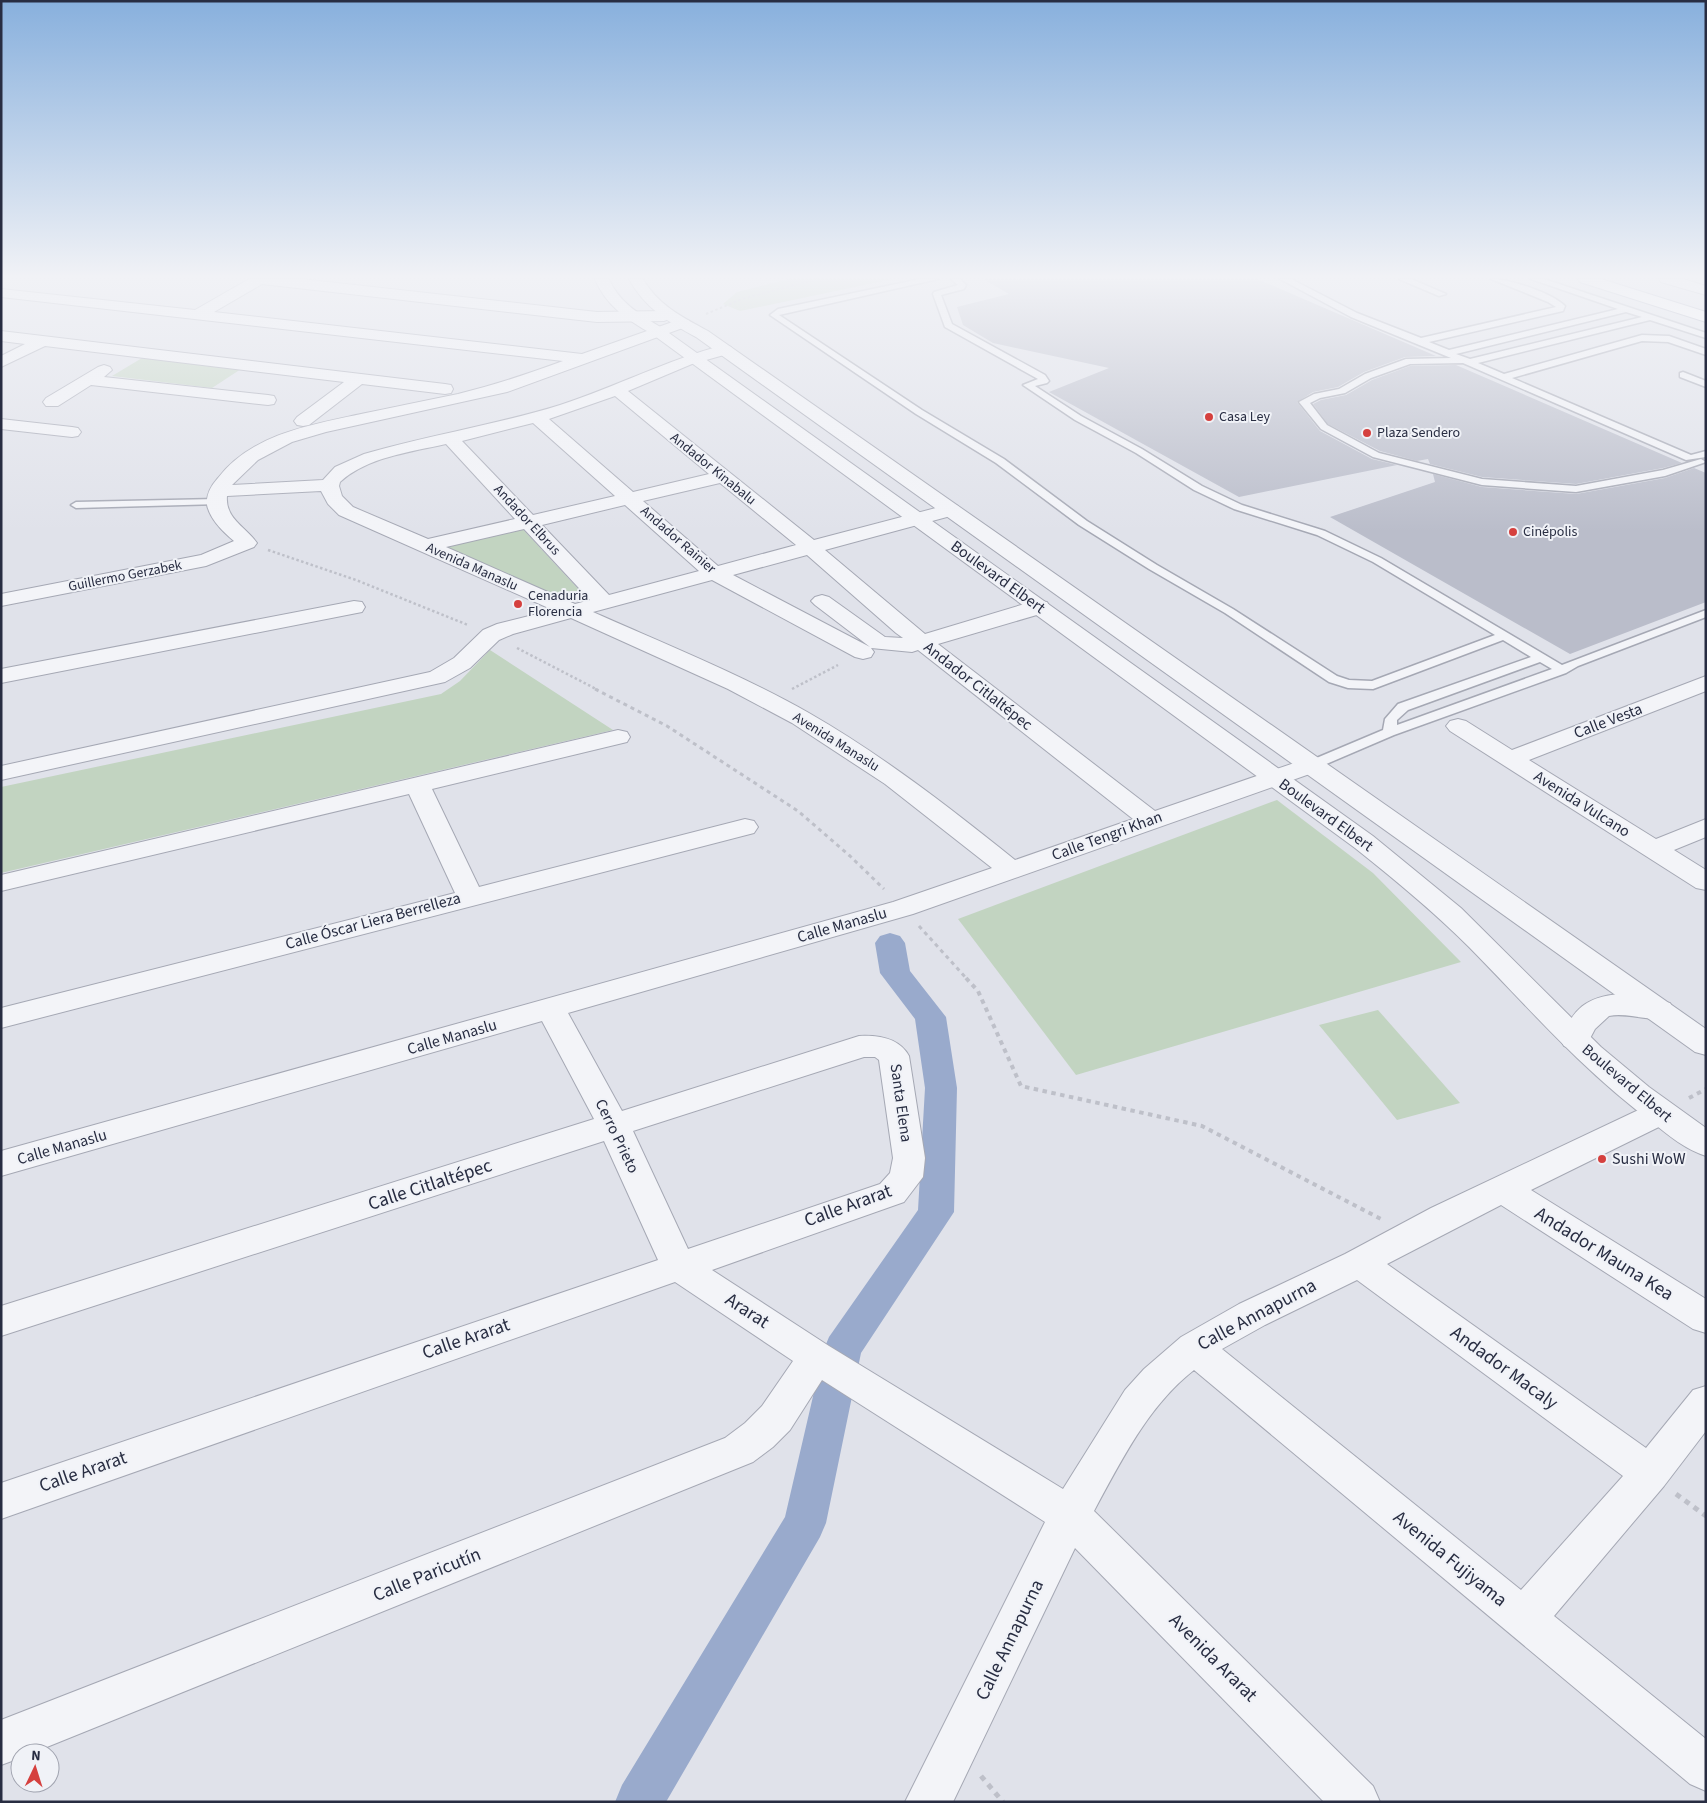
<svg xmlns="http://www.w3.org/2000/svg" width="1707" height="1803" font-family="'Source Sans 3',sans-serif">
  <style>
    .green { fill: #c2d4c1 }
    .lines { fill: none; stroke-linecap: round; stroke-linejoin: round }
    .canal { fill: #9ac; fill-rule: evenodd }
    .building { fill: #babdca }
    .service-casing { stroke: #a5a8b4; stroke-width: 3 }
    .minor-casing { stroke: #a5a8b4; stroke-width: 2 }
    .tertiary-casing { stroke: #a5a8b4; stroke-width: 2 }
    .primary-casing { stroke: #9fa4b6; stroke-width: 2 }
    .path-far4 { stroke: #bec0c9; stroke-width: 2; stroke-dasharray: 2.5 2.5; stroke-linecap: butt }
    .path-far3 { stroke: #bec0c9; stroke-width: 2.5; stroke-dasharray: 2.5 2.5; stroke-linecap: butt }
    .path-far2 { stroke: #bec0c9; stroke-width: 3; stroke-dasharray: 4 4; stroke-linecap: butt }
    .path-far1 { stroke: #bec0c9; stroke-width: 4; stroke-dasharray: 4.5 4.5; stroke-linecap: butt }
    .path { stroke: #bec0c9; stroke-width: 5; stroke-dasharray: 5.5 5.5; stroke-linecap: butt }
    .service { fill: #f3f4f8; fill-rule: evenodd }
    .minor { fill: #f3f4f8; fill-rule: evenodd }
    .tertiary { fill: #f3f4f8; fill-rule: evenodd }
    .primary { fill: #fff; fill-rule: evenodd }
    .poi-dot { fill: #d5403e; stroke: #f0f2f7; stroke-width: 2 }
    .labels { text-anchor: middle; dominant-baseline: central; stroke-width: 4; stroke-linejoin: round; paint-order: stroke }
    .far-poi-label { font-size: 14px; fill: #282d42; stroke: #f0f2f7; text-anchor: start }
    .far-street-label { font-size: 14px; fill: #282d42; stroke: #f0f2f7 }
    .street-label { font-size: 16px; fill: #282d42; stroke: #f0f2f7 }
    .poi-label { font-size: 16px; fill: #282d42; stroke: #f0f2f7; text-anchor: start }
    .near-street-label { font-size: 19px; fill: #282d42; stroke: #f0f2f7 }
  </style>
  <rect width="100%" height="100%" fill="#e0e2ea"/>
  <g class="green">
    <path d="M789,279H893L740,311L723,304L737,292Z"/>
    <path d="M142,358L241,369L212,388L112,376Z"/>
    <path d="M518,524L582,593L559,599L435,543Z"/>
    <path d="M490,650L613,730L1,873V787L441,694L460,681Z"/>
    <path d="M1277,800L1373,873L1461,962L1076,1075L958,919Z"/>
    <path d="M1378,1010L1460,1103L1397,1120L1319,1025Z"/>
  </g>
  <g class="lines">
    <path class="canal" d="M890,933L900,936L905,943L910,971L946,1017L957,1088L954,1212L861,1353L826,1523L820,1537L666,1802H615L622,1785L785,1517L824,1349L829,1337L918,1210L925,1088L915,1019L880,973L875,943L880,936Z"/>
  </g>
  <g class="building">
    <path d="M983,279H1257L1436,356L1405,357L1364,372L1338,387L1313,392L1297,402L1320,431L1372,459L1397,465L1239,497L1049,392L1109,368L993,343L963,325L957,307L1009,294Z"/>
    <path d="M1456,365L1682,463L1663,468L1576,484L1482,477L1430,464L1428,459L1417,461L1380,451L1328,424L1313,404L1321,400L1346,395L1372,380L1410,366Z"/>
    <path d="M1694,468L1706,473V602L1570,654L1330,517L1435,482L1433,474L1482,487L1576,494L1665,478Z"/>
  </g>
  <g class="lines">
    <g class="service-casing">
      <g id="service">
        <path d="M920,279H938L779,315L922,410L1004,459L1087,521L1157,565L1233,609L1337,676L1349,680L1372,681L1495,635L1373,562L1317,535L1234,509L1194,490L1136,453L1075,420L1023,385L1038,379L945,327L933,294L934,292L958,285L951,279H960L966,285L964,289L941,295L952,324L1045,375L1049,381L1047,383L1035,386L1081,416L1142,449L1202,486L1242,505L1325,531L1381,558L1562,665L1706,610V617L1578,666L1566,673L1394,735L1317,768H1307L1305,765L1307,762L1383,730L1385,719L1398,704L1531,657L1503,640L1373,689L1348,688L1329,682L1225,613L1149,569L1079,525L996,463L916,414L770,315L778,309ZM1540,662L1552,669L1397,725V720L1408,710Z"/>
        <path d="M1280,279H1291L1357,313L1421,338L1556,307L1548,302L1491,279C1510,279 1552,293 1565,306L1563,311L1429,342L1449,350L1618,309L1531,279H1544L1706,333V338L1650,320L1478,363L1504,374L1642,335L1669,336L1706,349V355L1668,342L1642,341L1512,378L1691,455L1706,451V457L1686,460L1463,363L1410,364L1371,378L1345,393L1320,398L1310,403L1327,425L1379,453L1482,479L1576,486L1663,470L1701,459L1706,462L1665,476L1576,492L1482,485L1373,457L1321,429L1299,402L1314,394L1339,389L1365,374L1406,359L1451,358L1351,317ZM1626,312L1642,317L1470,359L1456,354Z"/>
        <path d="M1399,279H1411L1446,294L1439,296Z"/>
        <path d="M1683,372L1706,381V387L1680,377V373Z"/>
        <path d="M216,499L221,502L220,504L76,508L71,505L76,502Z"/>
      </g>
    </g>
    <g class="minor-casing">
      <g id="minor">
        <path d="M249,279H301L597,312L664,311L669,313L672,316L669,319L664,321L597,322L262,284L214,312L582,354L678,320H688L691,323L688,326L507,392L326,432L292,442L258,460L232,485L323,480L335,467L364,454C429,435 496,425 560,405C616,387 668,359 725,345L731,347L733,350L731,353L692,364L628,391L814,540L951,504L958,506L961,510L958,514L825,550L925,634L1031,602L1039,601L1047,602L1050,607L1047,612L938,644L1155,811L1303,760L1312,758L1321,760L1324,765L1321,770L913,914L568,1013L622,1111L859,1036C879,1035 899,1038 909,1056L925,1158L923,1177L904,1202L712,1270L829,1346L1063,1489L1125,1390L1144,1369L1181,1337L1239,1304L1345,1254L1431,1208L1649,1105L1660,1101L1671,1105L1676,1113L1671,1121L1531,1190L1706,1299V1333L1693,1329L1501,1205L1387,1264L1646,1448L1693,1390L1706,1386V1431L1664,1486L1554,1616L1706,1739V1791L1690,1784L1194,1370C1148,1406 1121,1461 1094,1511L1373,1786L1380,1802H1324L1075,1548L953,1802H905L1045,1522L822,1380L790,1430L773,1447L753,1462L32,1753H20V1758L1,1765V1720L725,1438L745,1423L762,1406L793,1361L675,1282L1,1519V1483L658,1260L604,1141L1,1336V1306L594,1119L542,1021L1,1176V1151L893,902L992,868L885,784L792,723L728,689L571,618L513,634L499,640L470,668L445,682L1,780V766L430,672L454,658L483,630L497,624L553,610L339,515L328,504L321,491L227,496C225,519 246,527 257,543L254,547L206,566L1,606V594L201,555L234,541C223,532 210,519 207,505C206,494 211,486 218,478C252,434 310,425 361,414C393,407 425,401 458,394C494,385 528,374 563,361L1,297V289L195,310ZM615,396L709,474L633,492L549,419ZM533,423L615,496L533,515L462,441ZM446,444L515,519L428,539L353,507L342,496L339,486L340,482C367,457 411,452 446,444ZM720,483L796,545L718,566L643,501ZM625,505L699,571L609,595L542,525ZM524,529L590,600L575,604L446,547ZM807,555L896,633L903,638L885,637L829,597L822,595L815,597L811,601L815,605L870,647L733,575ZM712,580L855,657L863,659L871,657L874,652L871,648L912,652L918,650L1133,819L1015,860C949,807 882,755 809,713C740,674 665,644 593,612ZM864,1057H875L879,1060L893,1158L890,1173L880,1184L688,1249L633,1131ZM1357,1280L1623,1476L1521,1590L1222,1349L1265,1325Z"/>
        <path d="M1659,279H1683L1706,286V295L1661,282Z"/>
        <path d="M1,331L445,384L451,385L453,389L451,393L445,394L362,384L309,425L303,426L297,425L294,421L297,417L344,382L45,346L1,367V356L25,344L1,341Z"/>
        <path d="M104,365L110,367L112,370L104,377L268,395L274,396L276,400L274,404L268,405L91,385L58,406H46L43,402L46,398L98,367Z"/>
        <path d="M1,419L72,427L78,428L81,432L78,436L72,437L1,429Z"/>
        <path d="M354,601L362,602L365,607L362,612L1,683V669Z"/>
        <path d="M1706,676V691L1529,760L1656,839L1706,819V837L1674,850L1706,870V890L1696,888L1450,731L1446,726L1450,721L1458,719L1466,721L1512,750Z"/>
        <path d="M618,730L627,732L630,737L627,742L432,789L479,887L745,819L754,821L758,827L754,833L1,1028V1008L455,893L409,794L1,891V875Z"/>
        <path d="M1620,994L1670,1003L1674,1010L1670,1017C1650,1023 1629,1012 1609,1016L1595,1029L1586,1046L1575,1050L1564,1046L1560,1039C1574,1009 1585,997 1620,994Z"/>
      </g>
    </g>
    <g class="tertiary-casing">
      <g id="tertiary">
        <path d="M595,279H609C619,303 641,315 662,328L1373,836L1461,908L1601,1047L1649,1087L1706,1128V1156C1686,1150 1668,1135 1652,1122C1581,1069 1530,1009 1469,947C1433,911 1394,879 1355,848L652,334C628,320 606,306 595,279Z"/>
        <path d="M629,279H643C658,305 682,317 708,331L1706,1029V1055L1695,1052L696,337C668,322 645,308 629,279Z"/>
      </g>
    </g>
    <g class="primary-casing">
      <path id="primary" d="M1578,279H1601L1706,312V322L1580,282Z"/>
    </g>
    <path class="path-far4" d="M706,314L742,299L817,279"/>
    <g class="path-far3">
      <path d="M268,550L356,580L468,625"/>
      <path d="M517,648L598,690"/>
      <path d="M792,689L838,665"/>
    </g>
    <g class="path-far2">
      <path d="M595,689L667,726L798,811L850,856L884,889"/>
      <path d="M919,926L967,979"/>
    </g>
    <g class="path-far1">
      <path d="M966,978L978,991L1021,1086L1202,1126L1381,1219"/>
      <path d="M1689,1098L1706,1089"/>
    </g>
    <g class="path">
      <path d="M1676,1494L1706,1516"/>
      <path d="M981,1776L1003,1802"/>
    </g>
    <use href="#service" class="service"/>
    <use href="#minor" class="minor"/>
    <use href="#tertiary" class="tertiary"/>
    <use href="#primary" class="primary"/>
  </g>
  <linearGradient id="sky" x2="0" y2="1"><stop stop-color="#88b0dd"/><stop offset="0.52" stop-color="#f1f2f6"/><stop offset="1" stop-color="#f1f2f6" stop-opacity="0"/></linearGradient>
  <rect width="1707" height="532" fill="url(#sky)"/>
  <g class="poi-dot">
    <circle cx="1209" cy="417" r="5"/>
    <circle cx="1367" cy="433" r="5"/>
    <circle cx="1513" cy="532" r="5"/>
    <circle cx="518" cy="604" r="5"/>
    <circle cx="1602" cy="1159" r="5"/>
  </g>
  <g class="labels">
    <g class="far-poi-label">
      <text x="1219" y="417">Casa Ley</text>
      <text x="1377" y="433">Plaza Sendero</text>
      <text x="1523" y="532">Cinépolis</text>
      <text x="528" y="596">Cenaduria<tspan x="528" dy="16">Florencia</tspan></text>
    </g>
    <g class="far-street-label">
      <text transform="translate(713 469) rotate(39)">Andador Kinabalu</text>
      <text transform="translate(527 520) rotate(47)">Andador Elbrus</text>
      <text transform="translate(678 540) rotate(41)">Andador Rainier</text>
      <text transform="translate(472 567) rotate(24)">Avenida Manaslu</text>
      <text transform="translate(125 576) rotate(-11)">Guillermo Gerzabek</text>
      <text transform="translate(836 742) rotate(32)">Avenida Manaslu</text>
    </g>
    <g class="street-label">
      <text transform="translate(998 577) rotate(36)">Boulevard Elbert</text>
      <text transform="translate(978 686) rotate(38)">Andador Citlaltépec</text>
      <text transform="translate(1608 721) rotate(-21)">Calle Vesta</text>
      <text transform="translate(1582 804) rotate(32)">Avenida Vulcano</text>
      <text transform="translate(1326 815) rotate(36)">Boulevard Elbert</text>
      <text transform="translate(1107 836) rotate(-20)">Calle Tengri Khan</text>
      <text transform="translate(373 921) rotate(-15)">Calle Óscar Liera Berrelleza</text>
      <text transform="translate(842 925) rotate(-16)">Calle Manaslu</text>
      <text transform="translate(452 1037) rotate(-16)">Calle Manaslu</text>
      <text transform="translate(1627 1083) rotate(40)">Boulevard Elbert</text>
      <text transform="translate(901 1103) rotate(82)">Santa Elena</text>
      <text transform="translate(617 1136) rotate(64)">Cerro Prieto</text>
      <text transform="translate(62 1147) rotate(-16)">Calle Manaslu</text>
    </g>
    <g class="poi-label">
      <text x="1612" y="1159">Sushi WoW</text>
    </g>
    <g class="near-street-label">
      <text transform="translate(430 1185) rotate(-18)">Calle Citlaltépec</text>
      <text transform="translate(848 1206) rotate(-20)">Calle Ararat</text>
      <text transform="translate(1604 1254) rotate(32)">Andador Mauna Kea</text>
      <text transform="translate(747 1311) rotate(33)">Ararat</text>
      <text transform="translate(1257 1315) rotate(-28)">Calle Annapurna</text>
      <text transform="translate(466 1339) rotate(-19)">Calle Ararat</text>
      <text transform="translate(1504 1368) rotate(36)">Andador Macaly</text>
      <text transform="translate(83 1472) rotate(-19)">Calle Ararat</text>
      <text transform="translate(1450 1559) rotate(39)">Avenida Fujiyama</text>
      <text transform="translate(427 1575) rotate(-22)">Calle Paricutín</text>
      <text transform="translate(1010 1640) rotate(-64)">Calle Annapurna</text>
      <text transform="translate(1213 1658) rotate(45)">Avenida Ararat</text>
    </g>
  </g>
  <rect width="1707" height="1803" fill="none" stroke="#282d42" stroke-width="5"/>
  <g transform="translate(35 1768) rotate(4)"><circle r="24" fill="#f0f2f7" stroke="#a0a3af"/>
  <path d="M0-4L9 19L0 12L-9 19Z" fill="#d5403e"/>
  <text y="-8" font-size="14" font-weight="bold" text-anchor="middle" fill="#282d42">N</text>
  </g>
</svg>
